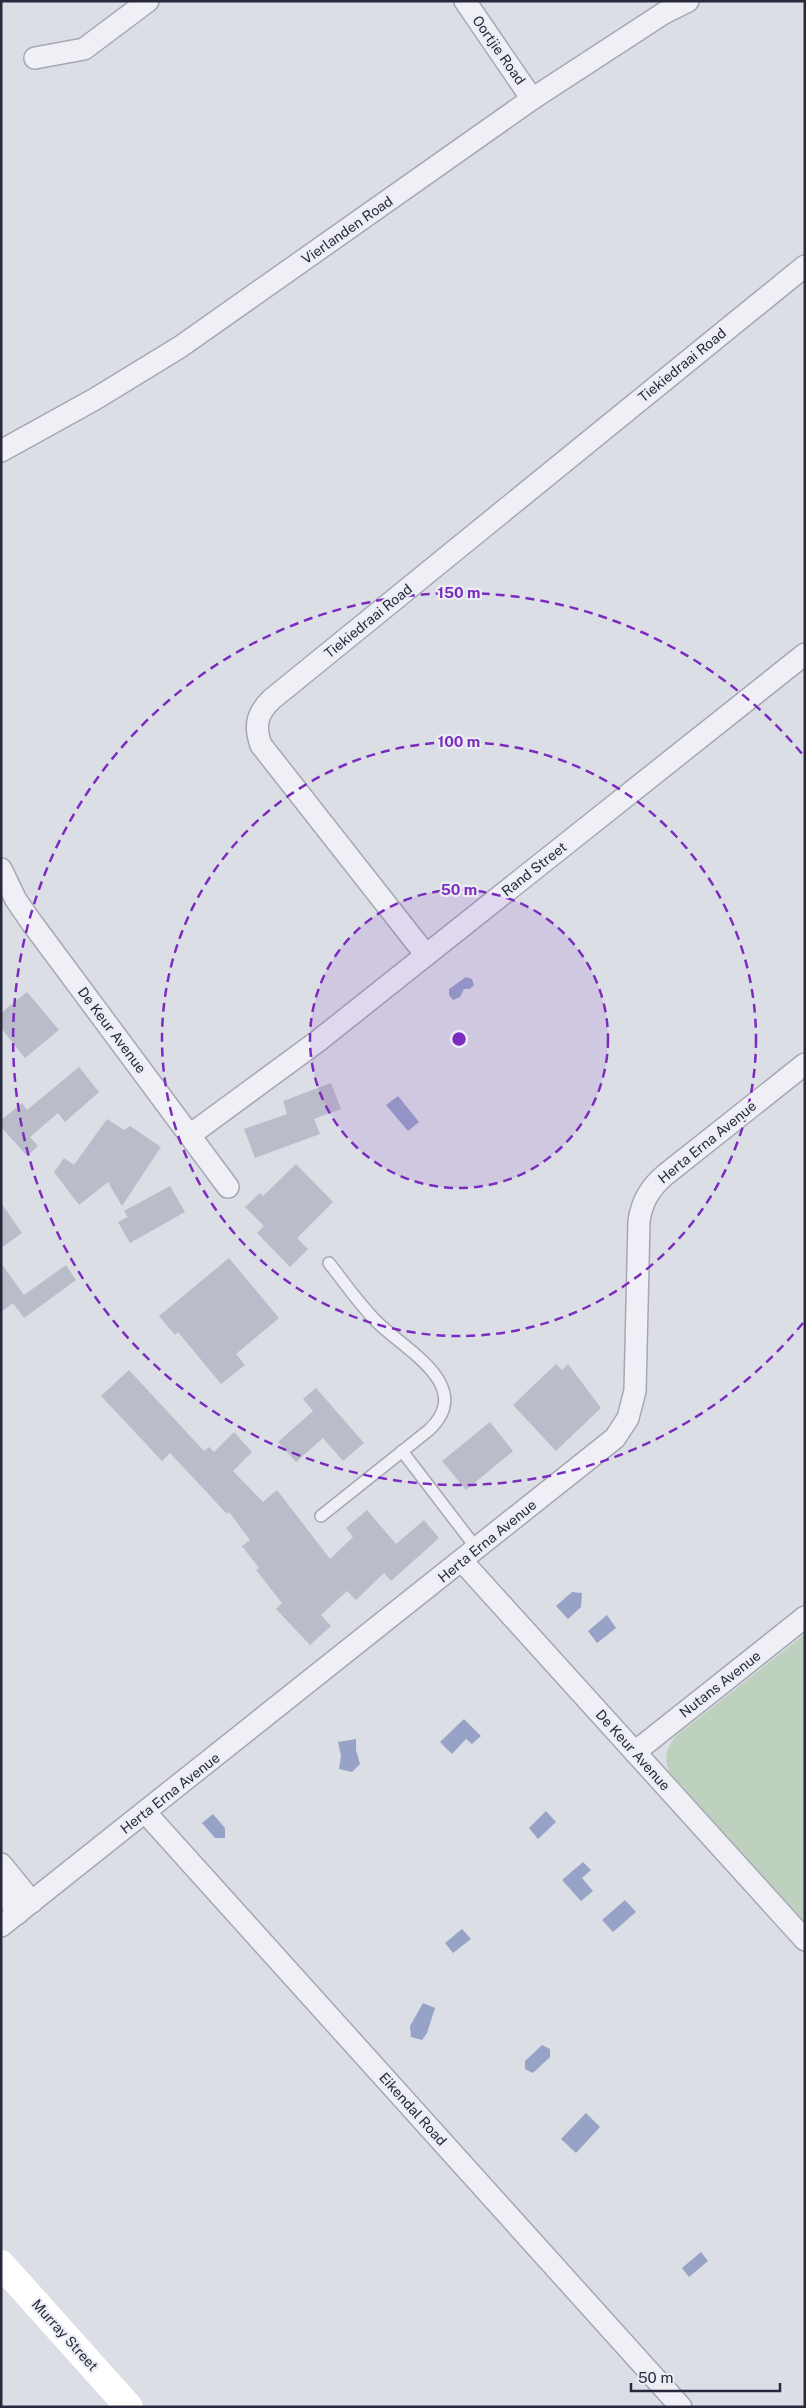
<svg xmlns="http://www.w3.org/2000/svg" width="806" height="2408" font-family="'Public Sans',sans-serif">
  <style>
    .green { fill: #bed0be }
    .water { fill: #97a3c6 }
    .building { fill: #babcc9 }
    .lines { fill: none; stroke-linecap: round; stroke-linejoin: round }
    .lane-casing { stroke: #a5a8b3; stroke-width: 14 }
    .street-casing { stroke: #a5a8b3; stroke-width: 24 }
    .lane { stroke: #efeff5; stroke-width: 11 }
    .street { stroke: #efeff5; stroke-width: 21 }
    .secondary { stroke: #fff; stroke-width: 28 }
    .ring { fill: none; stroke: #7b2cbf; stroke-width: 2.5; stroke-dasharray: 9 6 }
    .labels { text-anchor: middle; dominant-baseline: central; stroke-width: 4.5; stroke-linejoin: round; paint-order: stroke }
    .street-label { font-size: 14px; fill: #26293c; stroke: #ebedf4 }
    .centre { fill: #7b2cbf; stroke: #ebedf4; stroke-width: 2.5 }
    .ring-label { font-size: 15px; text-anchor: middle; font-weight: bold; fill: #7b2cbf; stroke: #ebedf4; stroke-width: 4.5; stroke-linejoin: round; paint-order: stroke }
  </style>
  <rect width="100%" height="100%" fill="#dcdee6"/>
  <path class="green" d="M805,1634V1922L670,1773C663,1759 666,1748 676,1736Z"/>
  <g class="water">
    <path d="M466,977L472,979L474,985L470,989H464L460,997L453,1000L449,995V989Z"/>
    <path d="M398,1096L419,1122L408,1131L386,1105Z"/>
    <path d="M572,1592L582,1593L581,1607L568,1619L556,1606Z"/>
    <path d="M607,1615L616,1628L597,1643L588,1631Z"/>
    <path d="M464,1719L481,1736L472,1744L466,1739L452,1754L440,1742Z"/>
    <path d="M356,1739V1750L360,1764L352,1772L339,1769L341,1756L338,1742Z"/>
    <path d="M546,1811L556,1822L538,1839L529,1828Z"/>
    <path d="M213,1814L225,1828V1838H215L202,1823Z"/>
    <path d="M583,1862L591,1870L582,1878L593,1891L581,1901L562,1880Z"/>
    <path d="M625,1900L636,1912L613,1932L602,1920Z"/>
    <path d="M462,1929L471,1939L453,1953L445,1943Z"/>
    <path d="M423,2003L435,2008L427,2033L422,2040L411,2037L410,2026Z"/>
    <path d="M542,2045L550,2049V2057L533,2073L525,2069V2061Z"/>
    <path d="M586,2113L600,2127L576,2153L561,2139Z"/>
    <path d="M701,2252L708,2261L689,2277L682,2268Z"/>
  </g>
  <g class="building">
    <path d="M27,992L59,1030L25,1058L1,1028V1013Z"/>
    <path d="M79,1067L99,1092L65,1122L58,1113L30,1137L38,1146L27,1156L1,1127V1120L22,1103L27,1110Z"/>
    <path d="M331,1083L341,1109L314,1119L320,1134L255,1158L244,1129L287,1114L283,1101Z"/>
    <path d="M107,1119L124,1130L130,1126L161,1147L122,1206L108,1182L79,1205L54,1172L64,1158L74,1165Z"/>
    <path d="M296,1164L333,1202L297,1238L308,1249L290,1267L257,1233L264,1226L245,1207L260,1193L263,1196Z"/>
    <path d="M170,1186L185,1212L130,1243L118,1222L128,1217L124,1211Z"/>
    <path d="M1,1203L22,1233L1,1248Z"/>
    <path d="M229,1258L279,1318L236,1354L245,1365L221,1384L178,1332L175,1335L159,1316Z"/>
    <path d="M1,1263L24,1295L66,1265L76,1280L24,1318L13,1303L1,1312Z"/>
    <path d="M556,1364L562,1370L568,1364L601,1408L556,1451L513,1405Z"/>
    <path d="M129,1370L204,1451L209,1447L214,1452L234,1432L252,1452L233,1471L263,1502L277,1490L330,1559L353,1537L346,1528L367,1510L396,1544L424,1520L439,1538L391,1581L384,1573L356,1600L347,1591L321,1615L331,1626L310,1645L276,1609L282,1603L256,1570L259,1568L242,1546L250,1540L229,1512L227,1514L170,1453L162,1461L101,1396Z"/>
    <path d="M316,1388L364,1443L343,1461L323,1438L296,1462L278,1442L313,1411L303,1399Z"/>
    <path d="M490,1422L513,1451L466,1490L442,1461Z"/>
  </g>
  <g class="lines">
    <g class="lane-casing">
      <g id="lane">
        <path d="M402,1451L477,1549"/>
        <path d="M321,1516L429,1430C476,1386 405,1350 377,1322C359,1304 344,1282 329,1263"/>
      </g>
    </g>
    <g class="street-casing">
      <g id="street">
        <path d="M465,1L532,99"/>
        <path d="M35,58L84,49L148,1"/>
        <path d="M1,451L95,399L180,347L532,99L664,13L688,1"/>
        <path d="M1,869L16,900L32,923L228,1187"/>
        <path d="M426,955L261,745C254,726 257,713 272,699L805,266"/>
        <path d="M190,1135L318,1041L805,654"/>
        <path d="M462,1561L805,1940"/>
        <path d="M635,1752L805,1617"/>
        <path d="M145,1812L681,2407"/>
        <path d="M1,1864L32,1902"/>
        <path d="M1,1889L18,1913"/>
        <path d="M1,1926L615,1438L628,1418L635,1391L639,1221C642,1201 650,1188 665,1175L805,1064"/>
      </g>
    </g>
    <use href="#lane" class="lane"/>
    <use href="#street" class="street"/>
    <path class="secondary" d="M1,2264L129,2407"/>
  </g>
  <circle cx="459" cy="1039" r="149" fill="#7b2cbf" fill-opacity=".12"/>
  <g class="ring">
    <circle cx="459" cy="1039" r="149"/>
    <circle cx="459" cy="1039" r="297"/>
    <path d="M803 1323A446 446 0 1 1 803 755"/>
  </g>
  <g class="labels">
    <g class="street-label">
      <text transform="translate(499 50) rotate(55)">Oortjie Road</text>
      <text transform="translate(347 230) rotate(-35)">Vierlanden Road</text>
      <text transform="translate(682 365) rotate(-39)">Tiekiedraai Road</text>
      <text transform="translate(368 621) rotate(-39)">Tiekiedraai Road</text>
      <text transform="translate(534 869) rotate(-38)">Rand Street</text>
      <text transform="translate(112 1030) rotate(53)">De Keur Avenue</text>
      <text transform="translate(707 1142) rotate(-39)">Herta Erna Avenue</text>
      <text transform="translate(487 1541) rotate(-39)">Herta Erna Avenue</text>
      <text transform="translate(720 1684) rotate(-38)">Nutans Avenue</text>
      <text transform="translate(633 1750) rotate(48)">De Keur Avenue</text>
      <text transform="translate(170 1793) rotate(-38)">Herta Erna Avenue</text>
      <text transform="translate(413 2109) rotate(48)">Eikendal Road</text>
      <text transform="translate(65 2335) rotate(48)">Murray Street</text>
    </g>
  </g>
  <circle cx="459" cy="1039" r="8" class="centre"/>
  <g class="ring-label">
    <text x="459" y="598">150 m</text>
    <text x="459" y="747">100 m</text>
    <text x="459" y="895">50 m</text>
  </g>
  <rect width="806" height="2408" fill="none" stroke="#26293c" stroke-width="5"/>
  <path d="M631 2383v8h149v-8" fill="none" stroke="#26293c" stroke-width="2.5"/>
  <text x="638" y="2383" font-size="15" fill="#26293c" stroke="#ebedf4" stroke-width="4" paint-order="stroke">50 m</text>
</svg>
